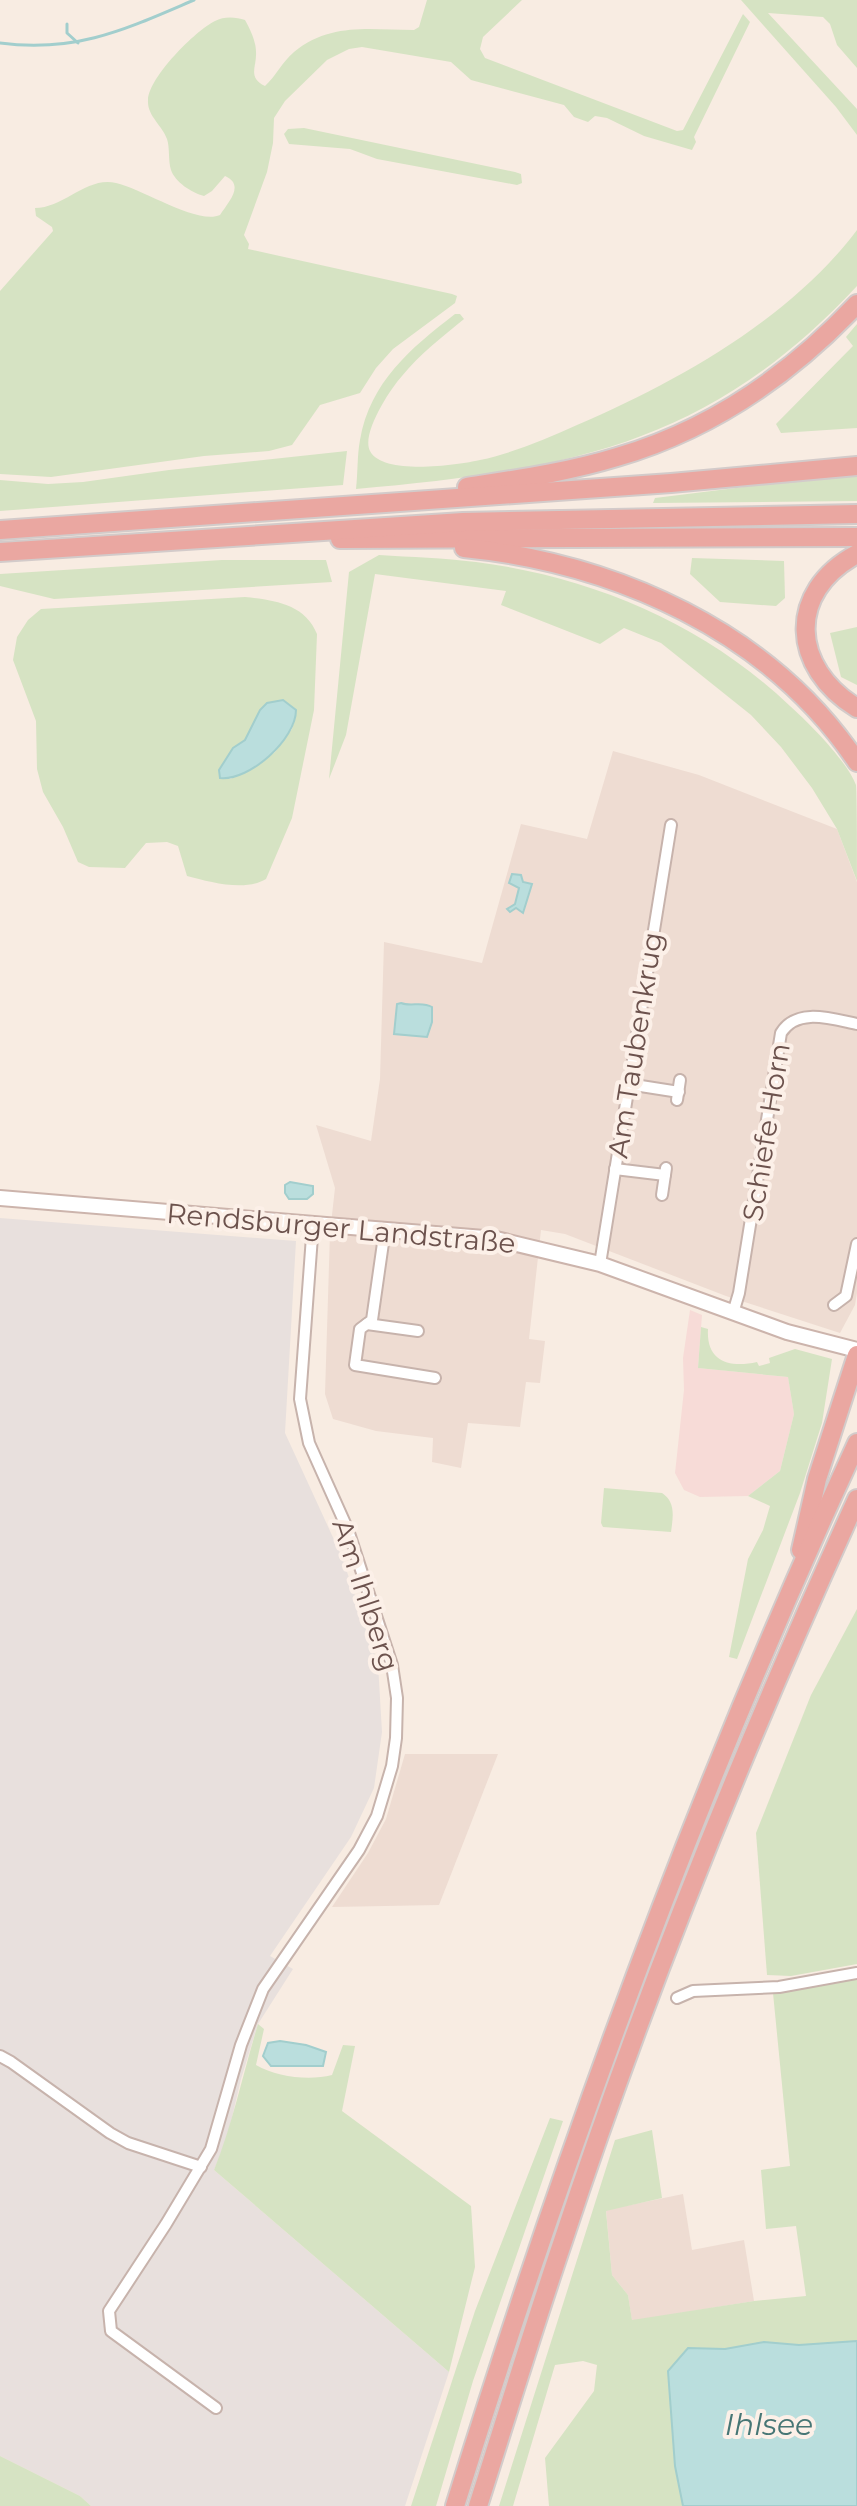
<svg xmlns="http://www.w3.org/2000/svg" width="857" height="2506" font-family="Montserrat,sans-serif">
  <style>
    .residential { fill: #eedcd2 }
    .commercial { fill: #f7dbd7 }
    .industrial { fill: #e8e0dd }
    .green { fill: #d6e3c3; fill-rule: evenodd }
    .water { fill: #badedd; stroke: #a2cecd; stroke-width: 2 }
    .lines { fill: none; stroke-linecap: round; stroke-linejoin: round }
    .stream { stroke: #a2cecd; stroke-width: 3 }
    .street-casing { stroke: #c7b3ac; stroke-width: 14 }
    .secondary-casing { stroke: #ccb4ac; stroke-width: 18 }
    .highway-casing { stroke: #d3cbca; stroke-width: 22 }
    .street { stroke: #fff; stroke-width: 10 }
    .secondary { stroke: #fff; stroke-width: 14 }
    .highway { stroke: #eaa7a1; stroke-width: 18 }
    .labels { text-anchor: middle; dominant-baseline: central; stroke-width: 8; stroke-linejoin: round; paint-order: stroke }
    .street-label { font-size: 28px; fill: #6c524d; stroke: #fcf0e8 }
    .water-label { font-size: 30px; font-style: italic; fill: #477675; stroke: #fcf0e8 }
  </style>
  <rect width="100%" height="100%" fill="#f8ece2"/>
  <g class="residential">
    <path d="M613,751L699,775L837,829L857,882V1293L855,1305L840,1333L726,1296L565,1234L541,1230L529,1339L545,1341L540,1383L526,1382L520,1427L468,1423L461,1468L432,1462L433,1438L376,1431L333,1419L325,1394L330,1233L335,1188L316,1125L371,1141L380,1079L384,942L482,963L521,824L587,839Z"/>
    <path d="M405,1754H498L439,1905L332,1907L368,1853L386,1819Z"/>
    <path d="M683,2194L692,2250L744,2240L754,2301L632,2321L628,2295L612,2275L606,2210Z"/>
  </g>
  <path class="commercial" d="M690,1310L702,1315L698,1368L788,1377L794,1414L780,1471L748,1496L700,1497L684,1490L675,1473L684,1390L683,1358Z"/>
  <path class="industrial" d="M0,1218L296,1241L285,1433L342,1557L378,1664L382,1732L374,1788L351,1837L270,1956L293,1969L258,2024L241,2079L227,2139L214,2170L449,2372L405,2506H91L80,2496L0,2456Z"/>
  <g class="green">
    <path d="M427,0H522L483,37L480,49L485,58L677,131L683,130L743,14L750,22L694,137L696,142L692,150L644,136L607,118L595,116L588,122L574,117L564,105L471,80L451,62L362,47L349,49L327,60L285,101L274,118L273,143L267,172L244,235L249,244L248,249L452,294L457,296L455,303L393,349L376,368L360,393L320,405L292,445L269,451L204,456L51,477L0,474V291L53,231L52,227L36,216L35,208C64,208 87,176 116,183C143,189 197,225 220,215C229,201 245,185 225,176L212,191L204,196C192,193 175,182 171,170C168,160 170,148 167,139C162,125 147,116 148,100C149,77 195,31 215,21C224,16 236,17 245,20C250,29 256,41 256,52C257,67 247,77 265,86C276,76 282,62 294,52C331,22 370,30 414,30L419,27Z"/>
    <path d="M741,0H857V68L837,45L830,24L823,17L768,13L857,109V135L836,107Z"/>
    <path d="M304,128L515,172L521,174L522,183L517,185L377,159L350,149L289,144L284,134L288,129Z"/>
    <path d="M857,230V286C707,447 565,470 356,489C358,472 357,456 360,440C370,382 411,348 455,314H460L464,319C442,337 420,354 402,376C390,389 361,434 370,451C383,476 458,465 480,460C513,453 546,439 577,425C677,382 790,319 857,230Z"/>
    <path d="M857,324V428L781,433L776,424L853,346L846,337Z"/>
    <path d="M347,451L343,485L0,511V480L48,484L83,482L169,470Z"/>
    <path d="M857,473V501L653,503L655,498Z"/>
    <path d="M379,555C411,557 444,558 476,562C593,577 704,624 790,706C809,723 847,761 856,785C857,798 857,863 857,881L837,829L812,788L781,747L751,715L661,643L624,628L600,644L501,605L506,591L375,574L346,735L329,779L349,572Z"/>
    <path d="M692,558L784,561L785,598L776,606L720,602L690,574Z"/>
    <path d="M222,560H326L332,582L54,599L0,586V574Z"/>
    <path d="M245,597C274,600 305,604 317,634L314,710L292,818L266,879C245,892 210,882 187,876L178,846L167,842L146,843L125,868L89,867L78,862L63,827L43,792L37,769L36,721L13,660L17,637L28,620L41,609ZM267,703L295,718L292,729L275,752L244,773L230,779L219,770L245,740L260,710Z"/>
    <path d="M857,627V685L841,677L830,633Z"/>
    <path d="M701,1327L708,1329C706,1362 730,1368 757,1362L759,1366L770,1363L769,1358L795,1349L832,1359L822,1423L800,1493L737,1659L729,1657L748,1559L763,1530L770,1506L748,1496L780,1471L794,1414L788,1377L698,1368Z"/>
    <path d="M604,1488L662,1493C676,1502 673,1517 671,1532L603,1527L601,1523Z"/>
    <path d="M857,1609V1964L791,1976L767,1975L756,1833L811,1695Z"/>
    <path d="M857,1978V2341L799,2345L764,2342L725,2349L688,2348L668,2372L675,2466L683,2506H549L545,2458L594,2391L597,2365L583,2361L555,2365L513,2506H499L615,2140L652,2130L662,2198L606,2211L612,2275L628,2295L632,2320L754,2301L806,2296L796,2226L766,2229L761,2170L790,2166L773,1993Z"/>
    <path d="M258,2024L264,2029L256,2065C277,2077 309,2081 332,2075L343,2045L355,2046L342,2111L471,2206L475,2267L449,2372L214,2170C233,2123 243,2073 258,2024Z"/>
    <path d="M550,2118L563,2121L473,2381L436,2506H411L475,2311Z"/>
    <path d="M0,2456L80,2496L91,2506H0Z"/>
  </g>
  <g class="water">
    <path d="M283,700L296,710C296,739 250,781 220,778L219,770L233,748L245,740L260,710L267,703Z"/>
    <path d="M512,874L521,875L523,882L532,884L523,913L516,908L510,912L507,909L515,904L519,888L509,883Z"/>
    <path d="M401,1003C411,1007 422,1001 432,1007V1022L427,1037L394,1034L397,1004Z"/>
    <path d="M290,1182L313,1186V1194L307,1199H289L285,1193V1185Z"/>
    <path d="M280,2041L306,2045L326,2052L323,2066H271L263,2056L268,2043Z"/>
    <path d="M857,2341V2506H683L675,2466L668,2371L688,2348L725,2349L764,2342L799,2345Z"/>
  </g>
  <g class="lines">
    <g class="stream">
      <path d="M67,24V33L78,43"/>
      <path d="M0,43C77,53 126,29 194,0"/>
    </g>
    <g class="street-casing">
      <g id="street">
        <path d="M628,1084L679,1092"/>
        <path d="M677,1100L680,1080"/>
        <path d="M615,1169L665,1175"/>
        <path d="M662,1195L666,1168"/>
        <path d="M385,1229L372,1320L360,1329L355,1365L435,1378"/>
        <path d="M600,1264L671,825"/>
        <path d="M834,1305L846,1296L857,1244"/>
        <path d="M733,1313L739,1293L781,1033C797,1007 832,1019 857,1024"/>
        <path d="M367,1324L418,1331"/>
        <path d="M677,1998L693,1991L779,1987L857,1973"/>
        <path d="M0,2056L11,2062L110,2133L128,2143L201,2167"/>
        <path d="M216,2408L111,2331L109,2311L166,2224L211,2149L241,2045L263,1989L359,1850L377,1816L392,1766L396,1738L397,1698L392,1665L348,1530L309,1443L300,1399L313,1223"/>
      </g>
    </g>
    <g class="secondary-casing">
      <path id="secondary" d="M0,1198L496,1239L600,1264L787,1332L857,1350"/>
    </g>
    <g class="highway-casing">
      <g id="highway">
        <path d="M467,487C518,479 568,472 617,457C710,430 791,374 857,304"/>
        <path d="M0,530L671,483L857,466"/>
        <path d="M340,539L857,537"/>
        <path d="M464,548C615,563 770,631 857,762"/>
        <path d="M0,552L463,522L857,514"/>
        <path d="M857,554C786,592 791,668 857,708"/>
        <path d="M801,1550L817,1479L857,1355"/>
        <path d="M455,2506C567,2144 698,1787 857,1443"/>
        <path d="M478,2506C506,2418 533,2329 563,2241C646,1989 747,1740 857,1499"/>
      </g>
    </g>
    <use href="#street" class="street"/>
    <use href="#secondary" class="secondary"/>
    <use href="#highway" class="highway"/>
  </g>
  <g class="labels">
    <g class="street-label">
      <text transform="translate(635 1045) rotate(-81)">Am Taubenkrug</text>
      <text transform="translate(766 1132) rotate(-81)">Schiefe Horn</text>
      <text transform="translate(341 1228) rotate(5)">Rendsburger Landstraße</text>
      <text transform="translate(366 1595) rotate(72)">Am Ihlberg</text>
    </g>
    <g class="water-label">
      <text x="769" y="2424">Ihlsee</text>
    </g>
  </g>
</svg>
